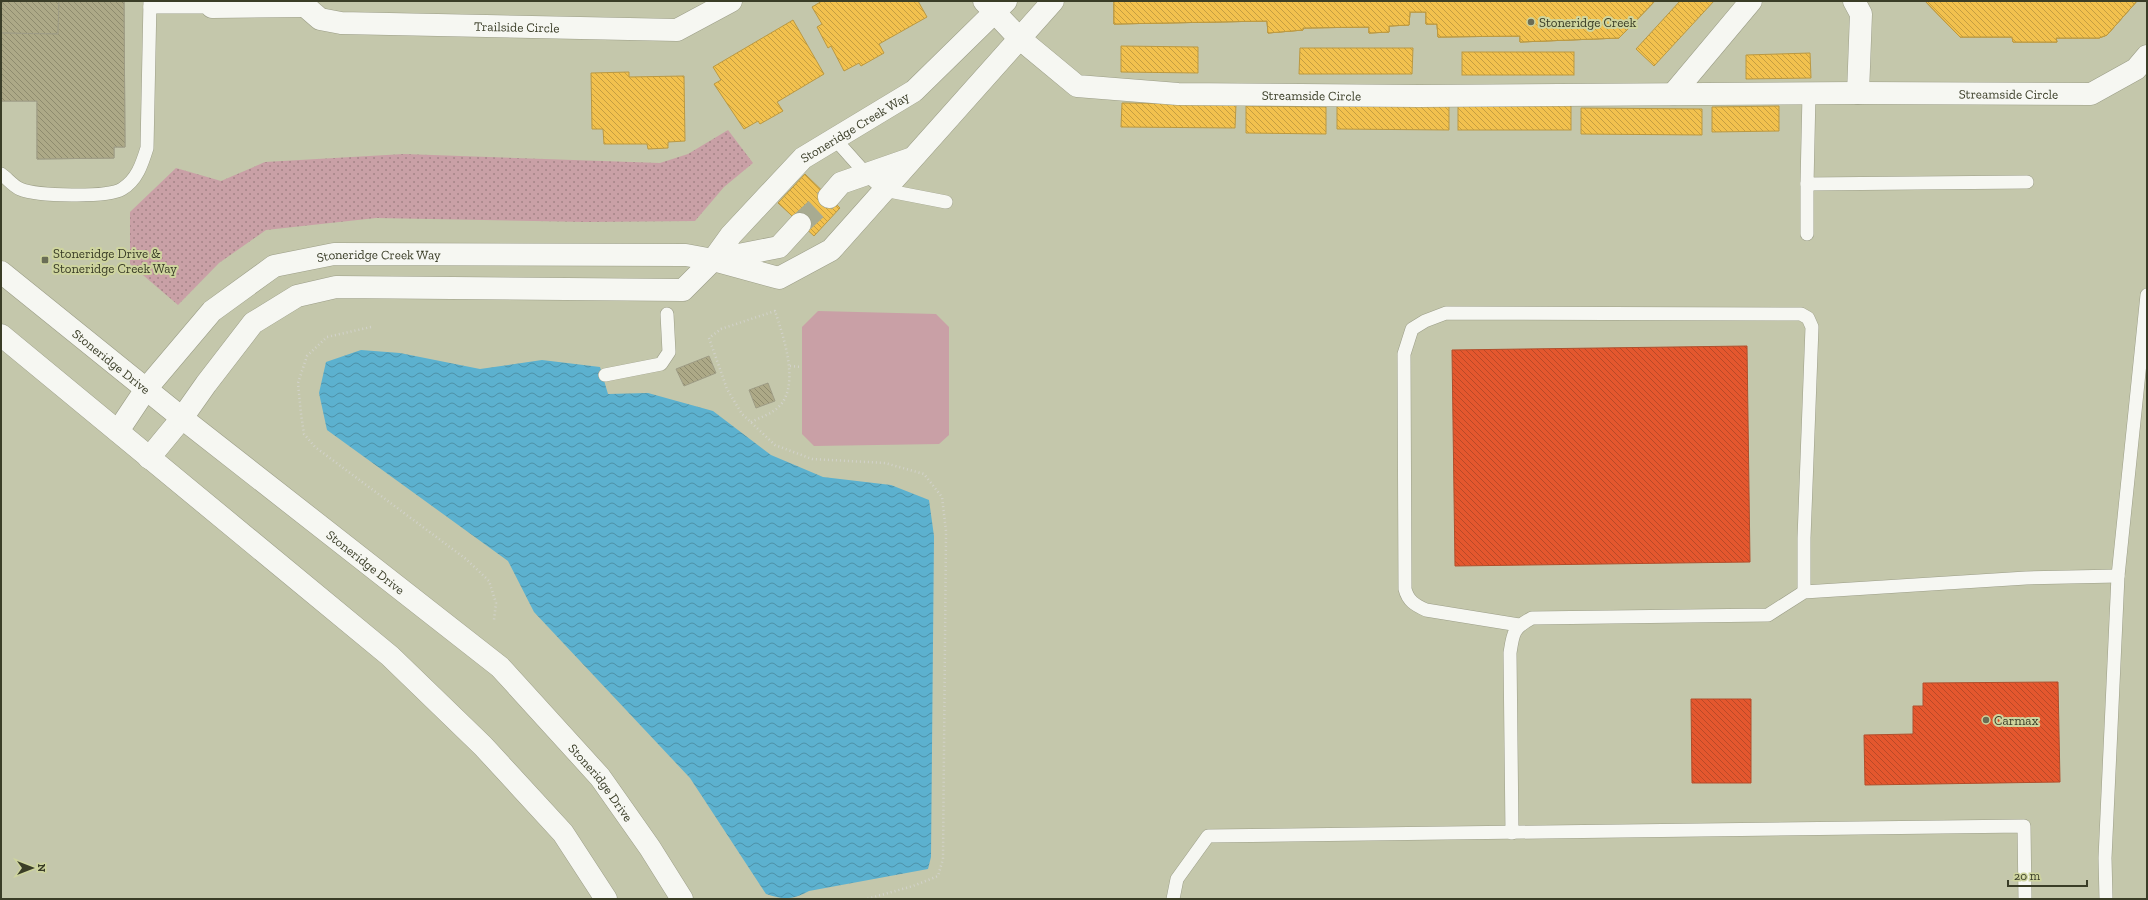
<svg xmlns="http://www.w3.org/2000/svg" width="2148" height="900" font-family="'Zilla Slab',serif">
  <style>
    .grass { fill: url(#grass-dots) }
    .pitch { fill: #c9a0a6 }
    .water { fill: url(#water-waves) }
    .homes { fill: url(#homes-back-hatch); stroke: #bb9942 }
    .shops { fill: url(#shops-back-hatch); stroke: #b14f2c }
    .building { fill: url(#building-back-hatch); stroke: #9e9c85 }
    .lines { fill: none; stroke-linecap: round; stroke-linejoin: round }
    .street-tunnel { stroke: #a8ab91; stroke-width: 22; stroke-dasharray: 22 11; stroke-linecap: butt }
    .lane-casing { stroke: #9b9d87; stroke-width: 14 }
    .street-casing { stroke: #9b9d87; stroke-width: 23 }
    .secondary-casing { stroke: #9b9d87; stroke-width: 23 }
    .path { stroke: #d2d2ca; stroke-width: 2.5; stroke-dasharray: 1 3; stroke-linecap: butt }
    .lane { stroke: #f6f7f2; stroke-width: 13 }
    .street { stroke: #f6f7f2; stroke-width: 22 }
    .secondary { stroke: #f6f7f2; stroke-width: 22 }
    .poi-dot { fill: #6a6d55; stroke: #ced49e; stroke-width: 1.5 }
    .labels { text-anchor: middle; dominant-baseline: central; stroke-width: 4; stroke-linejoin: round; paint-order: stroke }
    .poi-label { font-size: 13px; fill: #3a3d27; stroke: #ced49e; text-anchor: start }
    .street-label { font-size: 13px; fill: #3a3d27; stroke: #ced49e }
  </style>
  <defs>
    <pattern id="grass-dots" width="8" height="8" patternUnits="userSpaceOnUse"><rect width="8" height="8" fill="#c9a0a6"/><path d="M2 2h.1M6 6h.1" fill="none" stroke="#a48487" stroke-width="1.8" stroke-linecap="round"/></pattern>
    <pattern id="water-waves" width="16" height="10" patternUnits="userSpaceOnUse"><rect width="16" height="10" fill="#5cb1cf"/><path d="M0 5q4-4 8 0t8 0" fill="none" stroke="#4d91a8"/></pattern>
    <pattern id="homes-back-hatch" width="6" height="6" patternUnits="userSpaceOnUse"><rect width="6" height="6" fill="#f2c14e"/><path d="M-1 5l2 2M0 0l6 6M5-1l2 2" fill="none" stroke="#c59e41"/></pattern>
    <pattern id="shops-back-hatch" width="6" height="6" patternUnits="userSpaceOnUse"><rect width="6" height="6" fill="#e4572e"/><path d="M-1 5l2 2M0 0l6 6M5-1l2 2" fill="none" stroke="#ba4927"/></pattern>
    <pattern id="building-back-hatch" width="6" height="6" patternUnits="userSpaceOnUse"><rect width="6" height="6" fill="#ada987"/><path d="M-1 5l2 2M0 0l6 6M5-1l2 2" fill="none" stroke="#8e8b6e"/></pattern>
  </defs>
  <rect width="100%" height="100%" fill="#c4c7ab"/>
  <path class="grass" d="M728,130L753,163L724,187L695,221L586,222L376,218L266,230L219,263L178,305L130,264V212L176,168L221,181L265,162L404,154L660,163L688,154Z"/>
  <path class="pitch" d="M818,311L936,314L949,327V435L939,444L814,446L802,434V327Z"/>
  <path class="water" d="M361,350L400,353L480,369L542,360L600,367L608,394L648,393L713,411L771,455L823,477L891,485L929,500L934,536L931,857L928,869L809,891C792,900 784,900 766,894L690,778L534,612L508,561L327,430L319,393L326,362Z"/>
  <g class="homes">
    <path d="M822,1H918L927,17L879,44L884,53L861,66L859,63L844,71L831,46L828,48L817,27L822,24L812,7Z"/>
    <path d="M1114,1H1655L1619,38L1520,42V36L1438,37L1437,24H1426V12H1410L1409,25L1389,26V32L1369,33V27L1303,28V30L1268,33L1267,21L1114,24Z"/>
    <path d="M1114,1H1655L1619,38L1520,42V36L1438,37L1437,24H1426V12H1410L1409,25L1389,26V32L1369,33V27L1303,28V30L1268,33L1267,21L1114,24Z"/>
    <path d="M1114,1H1655L1619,38L1520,42V36L1438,37L1437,24H1426V12H1410L1409,25L1389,26V32L1369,33V27L1303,28V30L1268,33L1267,21L1114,24Z"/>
    <path d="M1680,1H1714L1654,66L1636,49Z"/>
    <path d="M1925,1H2137L2107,35L2099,38H2056L2057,42H2013L2012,37H1960Z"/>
    <path d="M1925,1H2137L2107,35L2099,38H2056L2057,42H2013L2012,37H1960Z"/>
    <path d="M1925,1H2137L2107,35L2099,38H2056L2057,42H2013L2012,37H1960Z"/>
    <path d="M793,20L824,74L777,102L783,111L760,124L758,121L744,129L714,84L721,80L713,67Z"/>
    <path d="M1121,46L1198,47V73L1121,72Z"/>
    <path d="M1300,48H1413L1412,74H1299Z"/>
    <rect x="1462" y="52" width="112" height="23"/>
    <path d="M1810,53L1811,78L1746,79V55Z"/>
    <path d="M629,72V77L684,76L685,141L668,142V148L648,149L647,144H604L603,129H592L591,73Z"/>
    <path d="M1122,103L1236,104L1235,128L1121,127Z"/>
    <path d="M1337,103L1449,104V130L1337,129Z"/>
    <rect x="1458" y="105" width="113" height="25"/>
    <path d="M1246,106L1326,107V134L1246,133Z"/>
    <path d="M1779,106V131L1712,132V107Z"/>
    <path d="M1581,108L1702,109V135L1581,134Z"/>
    <path d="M805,174L840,208L814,236L778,203Z"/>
  </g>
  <g class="shops">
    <path d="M1747,346L1750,562L1455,566L1452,350Z"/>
    <path d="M2058,682L2060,782L1865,785L1864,735L1913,734V706H1923V683Z"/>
    <path d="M1691,699H1751V783H1692Z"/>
  </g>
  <g class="building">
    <path d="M1,1H124L125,147H114V158L37,159V101H1Z"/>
    <path d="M1,1H59L58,34L1,33Z"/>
    <path d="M59,1H124L125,147H114V158L37,159V101H1V33L58,34Z"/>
    <path d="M709,356L716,373L684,386L676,369Z"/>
    <path d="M768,383L775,401L756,408L749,390Z"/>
  </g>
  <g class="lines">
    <path class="street-tunnel" d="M800,224L829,197"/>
    <g class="lane-casing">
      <g id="lane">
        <path d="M150,7H212"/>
        <path d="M1809,94L1807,184L2027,182"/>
        <path d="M834,138L867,175L884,190L946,202"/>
        <path d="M1,174C7,178 13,186 20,189C37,196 107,198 122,189C137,180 142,164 147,148L150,1"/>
        <path d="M1807,184V234"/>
        <path d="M605,375L661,364L669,352L667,314"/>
        <path d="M1519,625L1426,610C1415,605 1408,601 1405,589L1404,354L1412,329L1425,321L1446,313L1801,314L1808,318L1812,327L1804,538V592"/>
        <path d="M1512,833L1510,653C1513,633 1513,628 1532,618L1768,615L1804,592L2026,578L2118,576"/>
        <path d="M1173,899L1177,879L1208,836L2024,826L2025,899"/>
        <path d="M2106,899L2105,858L2118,576L2147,295"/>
      </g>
    </g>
    <g class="street-casing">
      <g id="street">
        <path id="s1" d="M305,1V6L320,19L341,23L677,30L731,1"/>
        <path id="s2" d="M984,1L1019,38L1077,86L1178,94L1419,96L1858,93L2091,94L2136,69L2147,56"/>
        <path d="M1854,1L1861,14L1858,93"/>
        <path d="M212,7L305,6"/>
        <path d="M1673,94L1751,1"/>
        <path d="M829,197L841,183L910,159"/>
        <path d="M718,259L779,247L800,224"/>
        <path id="s3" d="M118,431L146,389L212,311L274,266L334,254L686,255L713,260L779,278L831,250L1053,1"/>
        <path id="s4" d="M149,458L182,418L206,384L253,323L297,296L336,287L683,290L713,260L731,235L803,158L914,91L1006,1"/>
      </g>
    </g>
    <g class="secondary-casing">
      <g id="secondary">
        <path id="s5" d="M1,272L182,418L500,667L600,777L650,848L682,899"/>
        <path d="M1,335L390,656L483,746L563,833L606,899"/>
      </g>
    </g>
    <g class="path">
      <path d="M371,327L327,337L307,356L298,383L301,414L304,434L315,447L466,559L489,581L496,603L494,620"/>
      <path d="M790,366L802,367"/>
      <path d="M751,422C759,418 768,415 775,410C803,390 783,336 775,311L721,329L709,338L727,389L742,414L775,445L812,459L885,463L924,474L942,497L946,531L943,859L938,876L913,886L867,899"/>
    </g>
    <use href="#lane" class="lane"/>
    <use href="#street" class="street"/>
    <use href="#secondary" class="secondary"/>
  </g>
  <g class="poi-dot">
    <circle cx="1531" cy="22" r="4"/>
    <rect x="41" y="256" width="8" height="8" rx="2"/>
    <circle cx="1986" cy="720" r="4"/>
  </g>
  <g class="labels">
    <g class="poi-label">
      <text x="1539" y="22">Stoneridge Creek</text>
      <text x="53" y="253">Stoneridge Drive &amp;<tspan x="53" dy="15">Stoneridge Creek Way</tspan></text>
      <text x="1994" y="720">Carmax</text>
    </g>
    <g class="street-label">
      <text stroke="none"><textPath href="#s1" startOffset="222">Trailside Circle</textPath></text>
      <text stroke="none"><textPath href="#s2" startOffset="1058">Streamside Circle</textPath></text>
      <text stroke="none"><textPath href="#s2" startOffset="361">Streamside Circle</textPath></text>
      <text stroke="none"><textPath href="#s4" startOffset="848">Stoneridge Creek Way</textPath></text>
      <text stroke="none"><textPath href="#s3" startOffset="335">Stoneridge Creek Way</textPath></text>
      <text stroke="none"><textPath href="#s5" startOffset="142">Stoneridge Drive</textPath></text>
      <text stroke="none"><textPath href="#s5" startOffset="466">Stoneridge Drive</textPath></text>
      <text stroke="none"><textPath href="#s5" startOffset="790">Stoneridge Drive</textPath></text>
    </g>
  </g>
  <rect width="2148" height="900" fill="none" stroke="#3a3d27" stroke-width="4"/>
  <g transform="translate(32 868) rotate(90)" stroke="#ced49e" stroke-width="3" paint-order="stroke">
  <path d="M0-3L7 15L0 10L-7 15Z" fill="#3a3d27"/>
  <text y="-6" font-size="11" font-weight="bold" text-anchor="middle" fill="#3a3d27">N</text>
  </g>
  <path d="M2008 880v6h79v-6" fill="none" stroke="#3a3d27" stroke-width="2"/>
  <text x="2014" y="880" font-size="12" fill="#3a3d27" stroke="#ced49e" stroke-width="3" paint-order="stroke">20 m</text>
</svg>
